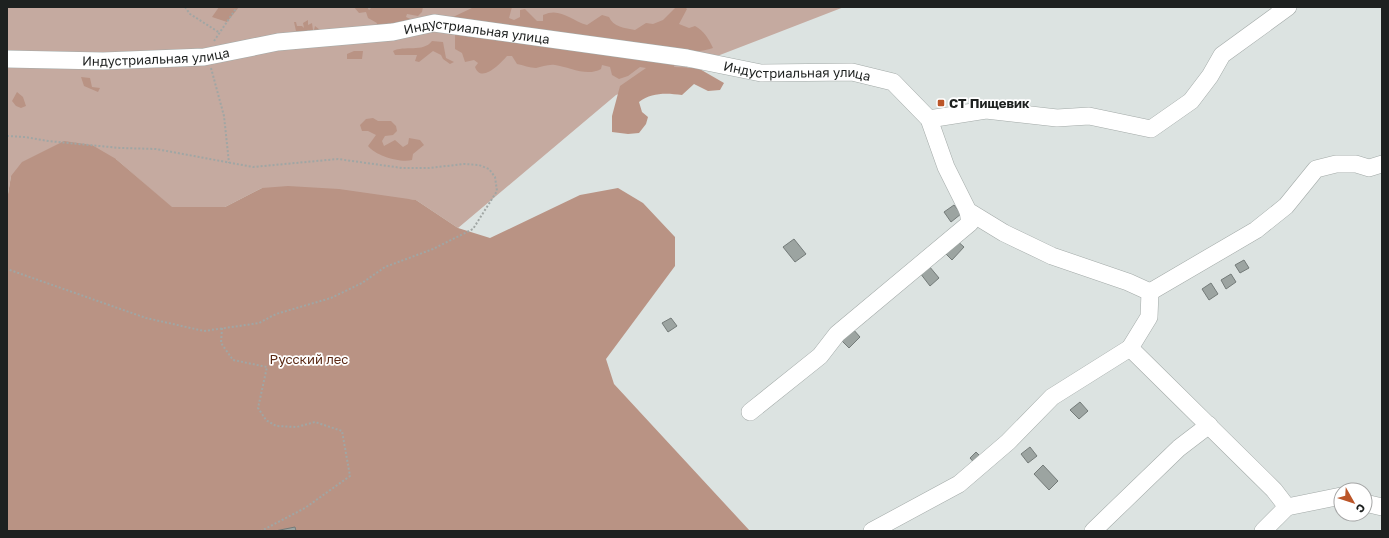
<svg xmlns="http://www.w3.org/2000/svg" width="1389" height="538" font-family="'Golos Text',sans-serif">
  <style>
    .green { fill: #c5aaa0 }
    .forest { fill: #b99384 }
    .building { fill: #9ca4a1; stroke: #747b79 }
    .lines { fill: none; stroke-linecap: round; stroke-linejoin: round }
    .minor-casing { stroke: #a3aaa8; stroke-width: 18 }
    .path { stroke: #a0a6a4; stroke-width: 2; stroke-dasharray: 2 2; stroke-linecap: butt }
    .minor { stroke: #fff; stroke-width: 17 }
    .poi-dot { fill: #bb5528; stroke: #fff; stroke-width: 1.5 }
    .labels { text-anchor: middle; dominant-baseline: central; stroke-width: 3.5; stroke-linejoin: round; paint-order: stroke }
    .street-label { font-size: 13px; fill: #1e2120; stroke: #fff }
    .poi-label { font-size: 13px; font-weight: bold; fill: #1e2120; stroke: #fff; text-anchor: start }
    .park-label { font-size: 13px; fill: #5c2a15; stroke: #fff }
  </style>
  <rect width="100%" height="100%" fill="#dce3e1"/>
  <path class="green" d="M7,7H844L616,95L458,228L416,200L262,188L225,207H171L116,159L11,176L7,200Z"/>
  <g class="forest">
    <path d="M219,7H239L227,22L212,17Z"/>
    <path d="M354,7H367L369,10L372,7H423L422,12L418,16L407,14L406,17L415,21L376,26L377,23L368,18L366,12L359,13Z"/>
    <path d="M474,7H512L509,18L514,20L520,17V10L525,9L537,21H543V15C560,7 570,20 587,25L602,15L609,17C613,27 625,28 635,30L646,23L653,24L663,20L676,7H685L687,9L679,24L689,28L695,26C704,31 709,39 713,48C706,50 699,52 691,51C679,50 681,46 667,50L595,41L453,17Z"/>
    <path d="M308,20V25L312,23L313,30H314L315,26L320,30L309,32V30L301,32L296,31L294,22H296L297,26H302L304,28L303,23Z"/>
    <path d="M455,33L675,63L674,67L698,68L724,83L720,90L708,91L694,84L682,95C667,93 652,92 639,102L642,112L648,117L646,124L639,133L628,134L612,132V116L620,86L646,68L640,67L628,76L619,79L612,75L610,67L602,65L601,69C587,77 569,67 555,65C548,64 542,67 536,68C530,68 523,65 517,64L512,56H507C501,63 481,84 475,67L478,63L474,60L465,62L462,53L455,49Z"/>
    <path d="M432,41L443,42L446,58L454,62L450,64L443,59L441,55L433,51L419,62L415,61L417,55H395L393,51C404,45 423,53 432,41Z"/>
    <path d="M354,51H363L362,59H347V54Z"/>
    <path d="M81,77L90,78L92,87L100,88L98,92L84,86Z"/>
    <path d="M17,92L23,97L26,106L21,108L16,106L12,101Z"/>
    <path d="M373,118L378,121H391L396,126L397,131L393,135L385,136L382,141L384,146L395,140L403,147L408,144L409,138L420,140L424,145L413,154L412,160C400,163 376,156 368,146L376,135L368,131H362L360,125L366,119Z"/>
    <path d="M64,141L92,145L116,159L172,207H225L262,188L288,186L339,189L416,200L458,228L490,238L580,195L618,188L643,203L675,237V266L606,359L614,384L750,531H7V200L11,176L22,162Z"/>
  </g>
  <g class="building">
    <path d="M954,205L961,214L951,222L944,212Z"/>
    <path d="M794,239L806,254L795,262L783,247Z"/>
    <path d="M955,239L964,247L952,260L944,252Z"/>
    <path d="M1244,260L1249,268L1240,273L1235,265Z"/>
    <path d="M929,266L939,278L930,286L920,273Z"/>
    <path d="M1231,274L1236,282L1226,289L1221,280Z"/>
    <path d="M1211,283L1218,294L1209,300L1202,289Z"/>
    <path d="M671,318L677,326L668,332L662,323Z"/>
    <path d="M852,328L860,337L849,348L840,339Z"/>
    <path d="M1080,402L1088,411L1079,419L1070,410Z"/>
    <path d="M1030,447L1037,456L1028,463L1021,454Z"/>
    <path d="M976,452L984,460L977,466L970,458Z"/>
    <path d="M1043,465L1058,481L1049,490L1034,474Z"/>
    <path d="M295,527L296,531H275Z"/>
  </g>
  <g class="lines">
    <g class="minor-casing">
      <g id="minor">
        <path id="s1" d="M7,59L103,61L204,57L278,42L393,32L434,23L687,58L761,73L852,72L893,82L929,119L946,167L968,211L1004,233L1052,256L1128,282L1150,292L1149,317L1130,348L1274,490L1287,507L1341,496"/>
        <path d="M929,119L986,110L1057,118L1089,116L1151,129L1191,101L1210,76L1222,55L1288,7"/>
        <path d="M1150,292L1256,230L1286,206L1316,169L1336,164H1356L1369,168L1382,164"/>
        <path d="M750,412L820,356L837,334L970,223L968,211"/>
        <path d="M1365,503L1382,507"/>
        <path d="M872,531L959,484L1008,442L1052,397L1130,348"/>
        <path d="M1093,531L1179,448L1209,425"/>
        <path d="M1263,531L1287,507"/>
      </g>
    </g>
    <g class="path">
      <path d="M185,7L190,14L220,33"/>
      <path d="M214,41L237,7"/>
      <path d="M211,68L224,116L229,163"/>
      <path d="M7,136L25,137L48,141L120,148L156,149L253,167L338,159L402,168H429L464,164L479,165L489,169L495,177L497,191L473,229L433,249L385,267L362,283L331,298L276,314L259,323L239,326L204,331L146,318L7,269"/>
      <path d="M222,328L221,343L233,360L267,367L258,408L266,420L276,426L297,427L315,422L342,431L350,476L305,508L261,531"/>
    </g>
    <use href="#minor" class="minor"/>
  </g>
  <rect class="poi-dot" x="937" y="99" width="8" height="8" rx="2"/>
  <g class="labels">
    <g class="street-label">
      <text stroke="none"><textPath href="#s1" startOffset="473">Индустриальная улица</textPath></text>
      <text stroke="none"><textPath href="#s1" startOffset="149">Индустриальная улица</textPath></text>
      <text stroke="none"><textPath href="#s1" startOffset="797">Индустриальная улица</textPath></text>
    </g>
    <g class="poi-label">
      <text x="949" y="103">СТ Пищевик</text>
    </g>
    <g class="park-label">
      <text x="309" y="359">Русский лес</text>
    </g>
  </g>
  <rect width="1389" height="538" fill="none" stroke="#1e2120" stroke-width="16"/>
  <g transform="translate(1353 502) rotate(129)"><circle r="19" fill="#ffffff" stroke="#a5a6a6"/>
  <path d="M0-3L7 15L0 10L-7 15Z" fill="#bb5528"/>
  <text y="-6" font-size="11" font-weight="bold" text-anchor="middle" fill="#1e2120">С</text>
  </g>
</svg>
